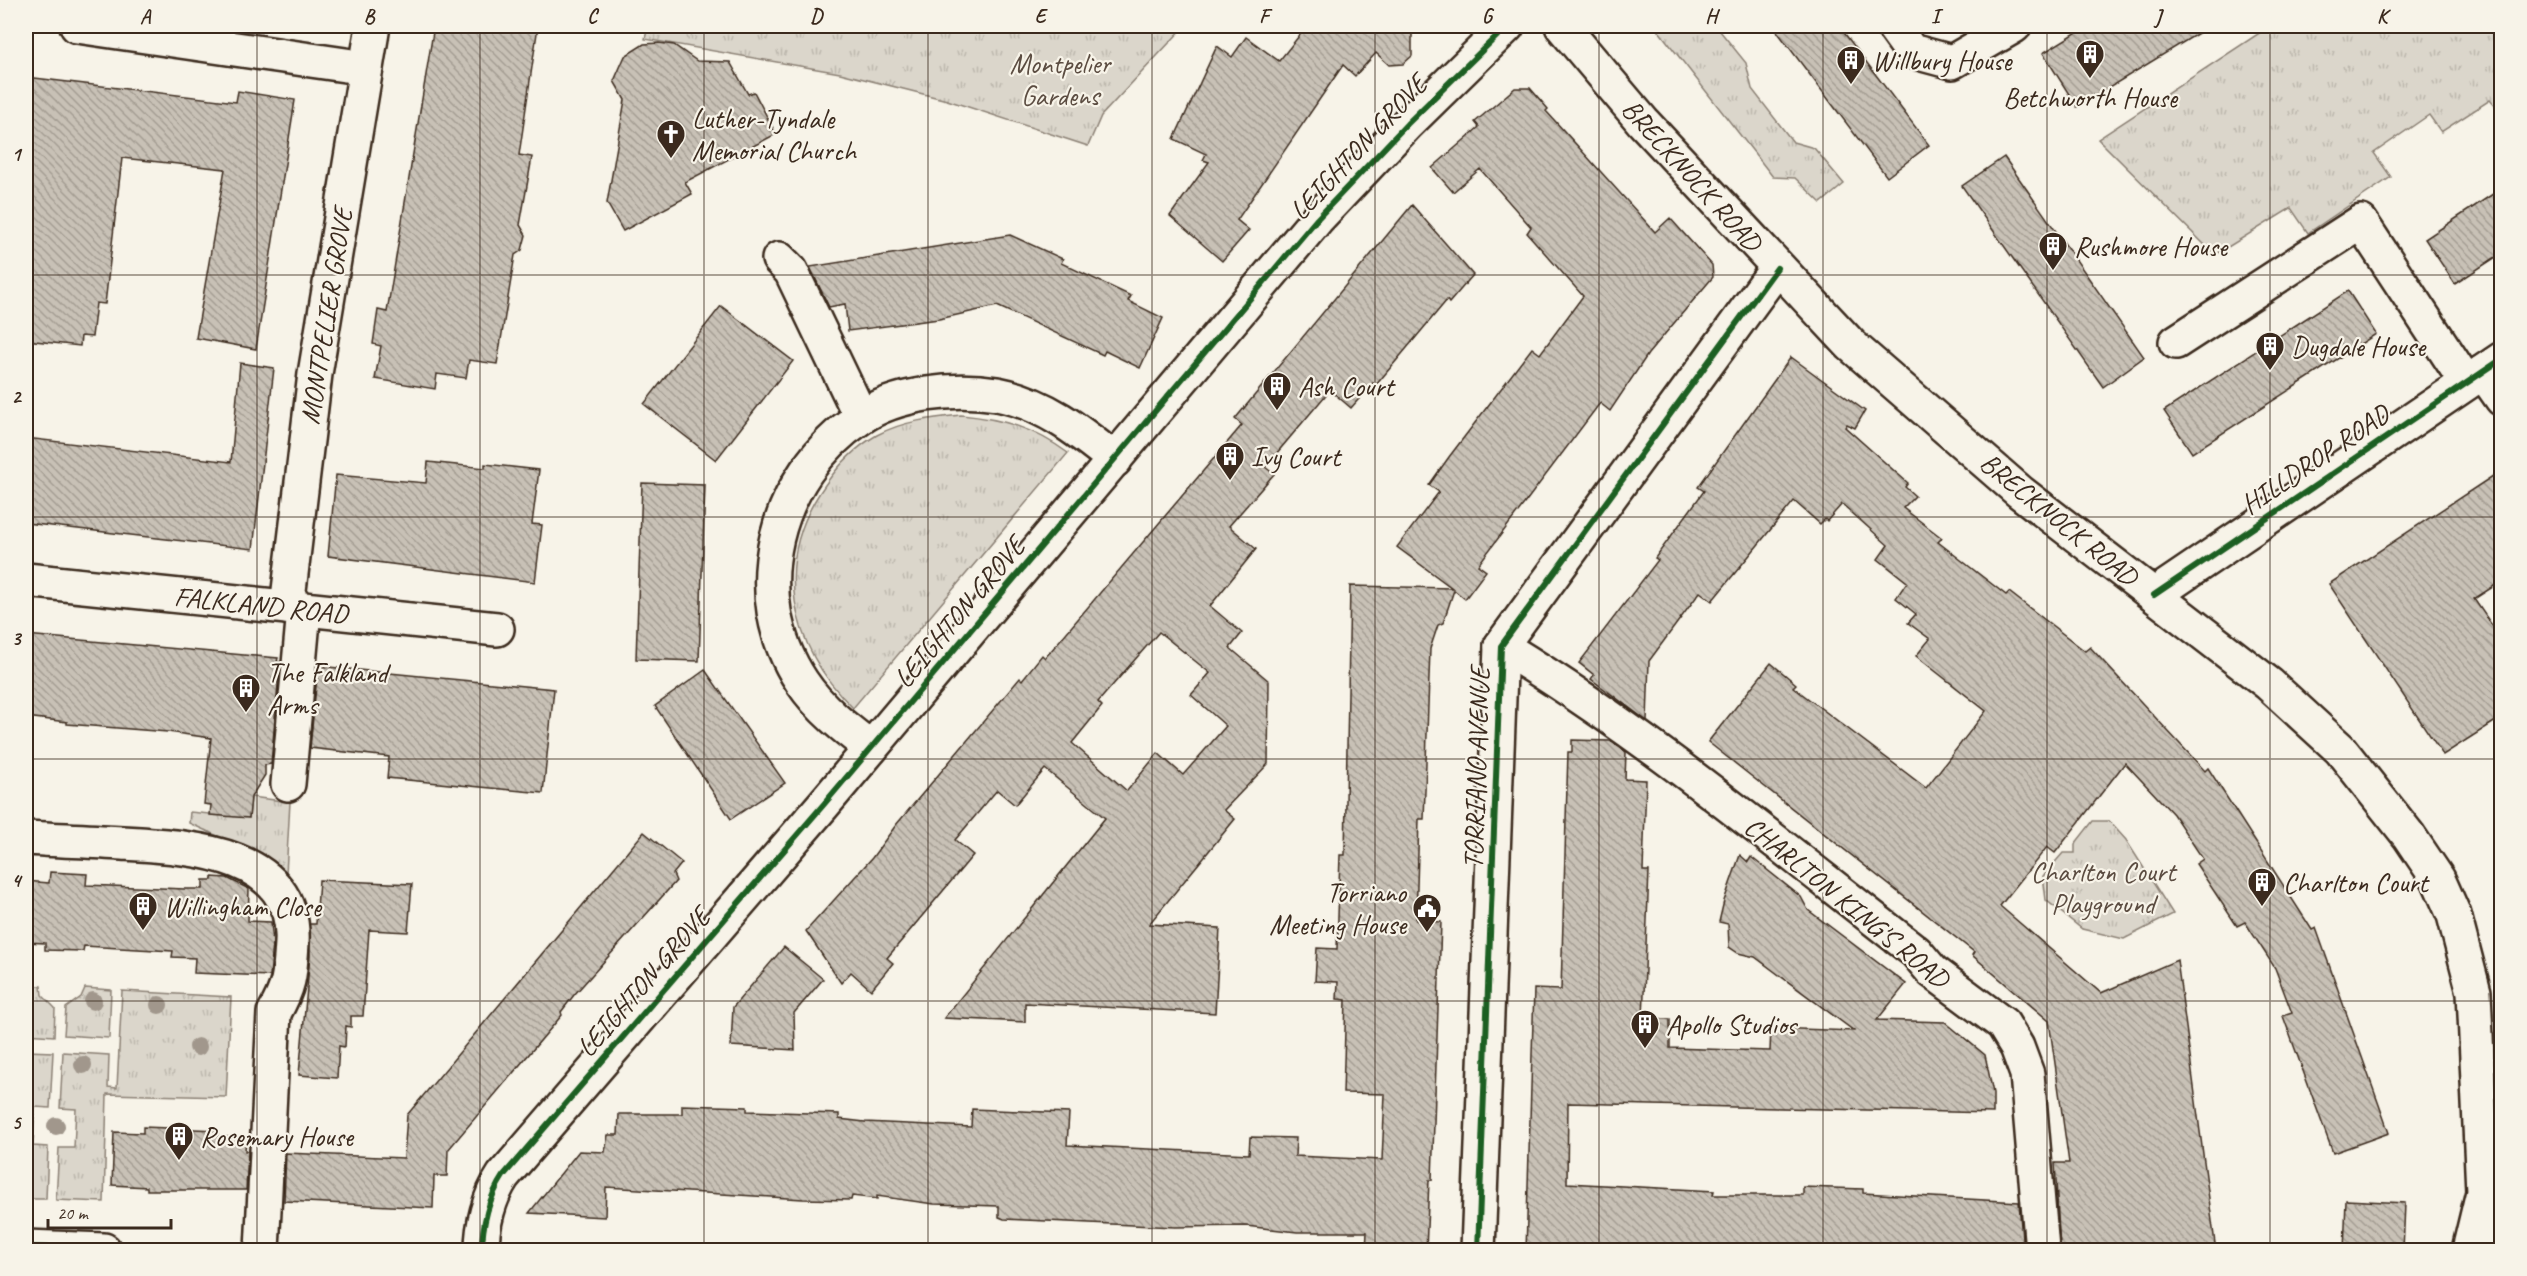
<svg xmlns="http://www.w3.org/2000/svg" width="2527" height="1276" font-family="Caveat,sans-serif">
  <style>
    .grass { fill: url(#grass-tufts); stroke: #8b8074; stroke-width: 1.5 }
    .building { fill: url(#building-back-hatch); stroke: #3b2a1e; stroke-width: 1.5; fill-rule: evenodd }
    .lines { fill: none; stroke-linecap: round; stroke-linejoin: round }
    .minor-casing { stroke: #3b2a1e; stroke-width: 38 }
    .major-casing { stroke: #3b2a1e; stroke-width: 38 }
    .minor { stroke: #f7f3e8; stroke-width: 33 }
    .major { stroke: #f7f3e8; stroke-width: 33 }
    .cycleway-casing { stroke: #f7f3e8; stroke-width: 10 }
    .cycleway { stroke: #1b5e20; stroke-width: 6 }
    .tree { fill: #a1978c }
    .grid { fill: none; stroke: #3b2a1e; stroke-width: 1.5; stroke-opacity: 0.55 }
    .labels { text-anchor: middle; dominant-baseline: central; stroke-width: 4.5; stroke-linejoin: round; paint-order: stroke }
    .poi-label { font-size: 28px; fill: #3b2a1e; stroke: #f7f3e8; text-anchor: start }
    .park-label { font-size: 28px; fill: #5b4c41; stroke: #f7f3e8 }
    .street-label { font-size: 28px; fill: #3b2a1e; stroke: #f7f3e8 }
    .neatline { fill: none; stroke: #3b2a1e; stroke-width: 2 }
    .grid-label { font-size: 20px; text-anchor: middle; font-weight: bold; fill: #3b2a1e }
  </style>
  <defs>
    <pattern id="grass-tufts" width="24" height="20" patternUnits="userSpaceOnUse" patternTransform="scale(1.5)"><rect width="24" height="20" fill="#dbd6cb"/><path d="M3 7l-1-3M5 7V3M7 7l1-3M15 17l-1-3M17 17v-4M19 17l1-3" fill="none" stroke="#bdb8ae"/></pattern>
    <pattern id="building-back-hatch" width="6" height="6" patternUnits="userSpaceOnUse" patternTransform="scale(1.5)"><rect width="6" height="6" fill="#c8c1b6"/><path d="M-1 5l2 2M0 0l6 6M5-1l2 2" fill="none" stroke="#a49d93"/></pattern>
  </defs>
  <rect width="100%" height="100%" fill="#f7f3e8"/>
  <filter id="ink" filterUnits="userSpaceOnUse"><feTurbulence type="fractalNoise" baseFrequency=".0167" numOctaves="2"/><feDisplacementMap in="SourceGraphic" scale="12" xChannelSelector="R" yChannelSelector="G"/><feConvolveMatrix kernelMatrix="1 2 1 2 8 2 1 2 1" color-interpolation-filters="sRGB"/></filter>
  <g filter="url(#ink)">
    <g class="grass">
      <path d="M648,26H1185L1101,116L1088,146L947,100L840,73L645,39Z"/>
      <path d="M1655,26H1716L1746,63L1752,89L1793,142L1814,148L1844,184L1821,203L1795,178L1773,177Z"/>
      <path d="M2270,26H2499L2502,30L2501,113L2490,100L2441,132L2429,115L2374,153L2391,177L2308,233L2291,208L2215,255L2098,139Z"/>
      <path d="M961,415C1003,419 1034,428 1068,453L853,708C790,646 771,561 825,485C838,466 856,447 877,435C903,421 932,418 961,415Z"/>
      <path d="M251,797L290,802L286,874L259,855L189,823L190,812L249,818Z"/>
      <path d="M2093,821H2109L2126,840L2173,914L2124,939L2082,929L2046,900L2043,876L2063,853H2075V844Z"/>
      <path d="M26,985L41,986L42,995L55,1008L54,1036L26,1034Z"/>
      <path d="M85,988L111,990L109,1038L64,1035L66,1008L81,997Z"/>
      <path d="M122,991L231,997L226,1097L107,1094L104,1202L56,1200L59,1148H74L76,1109L60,1108L63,1052L109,1055L108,1087L117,1088Z"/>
      <path d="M26,1051L53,1052L50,1108L35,1107L33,1146L48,1147L46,1199H26Z"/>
    </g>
    <g class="building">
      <path d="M434,26H538L519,155L532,157L520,225L526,235L522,250L515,255L497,364L469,360L466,378L437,374L435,389L375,379L381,346L373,344L378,310L387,312Z"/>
      <path d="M1307,26H1412V56L1403,64L1389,65L1376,53L1355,76L1343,65L1237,220L1249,230L1222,261L1170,216L1209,162L1203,160L1206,154L1174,139L1217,46L1232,57L1246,37L1279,61Z"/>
      <path d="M1773,26H1839L1929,145L1887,177Z"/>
      <path d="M2087,26H2210L2077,107L2043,53Z"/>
      <path d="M659,43L674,45L697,61L730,62L748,94L754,92L776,134L685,182L692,194L623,231L607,203L625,100L614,81L625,56L644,44Z"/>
      <path d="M26,77L236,102L238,91L295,100L256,349L196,338L225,169L122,158L105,304L96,303L92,337L81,336L80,346L26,340V206L34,130H26Z"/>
      <path d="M1515,88H1530L1548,109L1546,111L1655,232L1670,218L1712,265L1713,277L1648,354L1610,411L1600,403L1478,565L1486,571L1465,599L1454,590L1443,623L1438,625L1430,649L1424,819H1419L1416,920L1441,922L1432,1180H1429L1426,1251H1366L1367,1232H1297L1246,1226L1175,1227L1004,1219L999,1217V1206L934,1204L877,1196V1199L852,1196L851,1200L803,1199L606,1187L605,1217L529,1213L579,1151L605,1152L608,1135H618L619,1114H682V1105L747,1107V1111L839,1114V1119L865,1122L971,1127L972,1109L1069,1113L1067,1145L1249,1154L1250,1137L1296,1138L1295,1156L1382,1160L1385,1094L1343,1093L1346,1000L1337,999L1338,982L1315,981L1317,948L1337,949L1340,855H1345L1350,586L1452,588L1397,547L1439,492L1429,485L1449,457L1532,348L1540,354L1583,296L1527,233L1531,227L1480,169L1453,192L1432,168L1479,127L1475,122Z"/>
      <path d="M2004,157L2144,357L2103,387L1962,186Z"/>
      <path d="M2502,188V253L2455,284L2425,239Z"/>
      <path d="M1412,205L1473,275L1449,303L1447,300L1376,385L1373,383L1351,408L1330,390L1265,467L1274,474L1229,526L1256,549L1210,606L1242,633L1230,648L1269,681L1268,764L1224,810L1235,819L1149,924L1220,928L1215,1013L1025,1003V1022L944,1018L1105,818L1045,769L1015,805L997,790L955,840L973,855L887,958L893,963L871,990L851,972L841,983L806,931L872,858L896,825L1020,678L1022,680L1042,655L1045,658L1242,425L1235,419ZM1159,632L1210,673L1191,695L1226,726L1183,775L1158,753L1127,791L1072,743L1102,706L1098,702Z"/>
      <path d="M1010,235L1063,259L1061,263L1131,296L1128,301L1163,318L1140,368L1105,351L1103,355L997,306L939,319L848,331L845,304L829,307L810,267Z"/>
      <path d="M2348,291L2376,334L2192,453L2164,411Z"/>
      <path d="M721,306L793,361L716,460L644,404Z"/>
      <path d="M1791,357L1865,411L1855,428L1847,424L1845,427L1908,483L1905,487L1915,496L1903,508L1942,538L1938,542L2006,595L2009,592L2085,651L2090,647L2205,771L2208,768L2312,930L2316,928L2389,1133L2333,1153L2283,1016L2292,1013L2275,968L2245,922L2237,926L2196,864L2203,859L2173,814L2125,763L2055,853L2047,847L2000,906L2101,993L2177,960L2216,1251H2060L2055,1163H2069L2049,1021L1972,955L1974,952L1708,742L1771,663L1796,684L1793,687L1926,788L1986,711L1916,656L1930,639L1908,623L1916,614L1896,598L1907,582L1878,559L1888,545L1842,504L1827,521L1825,519L1820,524L1794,501L1712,601L1700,592L1649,661L1647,721L1591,679L1594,675L1579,663L1658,560L1655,558L1704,491L1698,487Z"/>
      <path d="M240,363L274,368L253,549L26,523V438L231,462Z"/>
      <path d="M428,462L485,468V464L539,470L532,524L542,525L535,582L328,556L336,475L426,483Z"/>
      <path d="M2502,470V581L2474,599L2502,640V717L2443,755L2329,584Z"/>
      <path d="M642,483L705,485L699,661L636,659Z"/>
      <path d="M26,635L278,658L277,662H280L271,764L265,765V775L251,797L249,818L210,815L211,805L204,804L211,738L168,732L67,724V722L26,717Z"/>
      <path d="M318,666L554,689L543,793L387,778L389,757L310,748Z"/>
      <path d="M705,670L785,783L731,819L655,706Z"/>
      <path d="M1572,740L1610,741L1626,752L1625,779L1646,780L1643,871H1649L1643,1018L1670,1019V1048L1770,1051L1771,1028L1854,1031L1755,957L1738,953L1729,947L1728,924L1719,922L1724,901L1740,855L1748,862L1751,857L1801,897L1808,910L1906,984L1877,1020L1945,1022L1985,1055L1993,1093V1113L1568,1103L1567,1183L1714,1191L1713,1195H1803V1187L1863,1189V1193L2019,1202L2023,1251H1526L1534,989L1561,990L1568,752H1572Z"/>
      <path d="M644,832L682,863L673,874L676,881L574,995L561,1012L562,1015L448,1150L447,1176H434L433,1208L284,1201L286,1153L404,1158L407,1115Z"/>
      <path d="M50,872L87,874L86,885L185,889H203V880H212V877L227,878L249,889L248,921L271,922L273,943L270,976L194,973L195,958L172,957L173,951L84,946L83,951L45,950V943L26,942V881L49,883Z"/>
      <path d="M319,880L412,884L408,932L369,930L363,1016H351V1027L346,1026L345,1047L339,1046L337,1078L299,1075L310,955L309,924H316Z"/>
      <path d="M784,947L823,979L794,1013L795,1050L731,1046L733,1007Z"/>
      <path d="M143,1127L218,1130V1137H246L245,1151H248L246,1190H147V1187L112,1185L114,1132L143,1133Z"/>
      <path d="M2346,1200L2405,1203L2403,1251H2344Z"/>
    </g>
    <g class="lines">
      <g class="minor-casing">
        <g id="minor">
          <path d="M77,26L366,68"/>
          <path d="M1893,26L1911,51L1952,62L2014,26"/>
          <path d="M779,259L791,271L861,417"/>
          <path d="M2176,342L2361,222L2466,382"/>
          <path d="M2483,372L2502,399"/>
          <path d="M26,580L497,629"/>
          <path d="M2154,595L2502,359"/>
          <path d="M287,607L315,374L373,26"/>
          <path d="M1501,646C1648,735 1781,847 1916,952L1932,971L2003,1024L2017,1047L2027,1074L2042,1250"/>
          <path d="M871,748C846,729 820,709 802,682C743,594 774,476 860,418C896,393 955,387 997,394C1044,403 1079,431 1115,460"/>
          <path d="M288,784L304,610"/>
          <path d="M26,838C58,840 90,841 122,843C189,847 297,851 292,943C290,975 290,985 274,1013L262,1250"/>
          <path d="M26,1247L104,1250"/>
          <path d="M482,1250C482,1225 489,1197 503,1176L824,804L1317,219L1407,124L1507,26"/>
          <path d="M1478,1250L1501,646L1777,268"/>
        </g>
      </g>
      <g class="major-casing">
        <g id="major">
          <path d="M1562,26L1643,122L1851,345L2020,492L2269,684L2340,749L2409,836L2438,879L2454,915L2474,992L2483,1192L2469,1250"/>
          <path d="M2483,1194L2501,1250"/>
        </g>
      </g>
      <use href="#minor" class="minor"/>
      <use href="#major" class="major"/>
      <g class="cycleway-casing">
        <g id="cycleway">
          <path d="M2154,595L2502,359"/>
          <path d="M26,1247L104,1250"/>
          <path d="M482,1250C482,1225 489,1197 503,1176L824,804L1317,219L1407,124L1507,26"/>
          <path d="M1478,1250L1501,646L1777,268"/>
        </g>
      </g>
      <use href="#cycleway" class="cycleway"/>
    </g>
    <g class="tree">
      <circle cx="93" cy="1001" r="9"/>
      <circle cx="159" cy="1005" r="9"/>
      <circle cx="198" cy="1047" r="9"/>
      <circle cx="83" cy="1065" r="9"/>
      <circle cx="56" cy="1126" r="9"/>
    </g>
  </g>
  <path class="grid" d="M257,26V1250M480,26V1250M704,26V1250M928,26V1250M1152,26V1250M1375,26V1250M1599,26V1250M1823,26V1250M2047,26V1250M2270,26V1250M26,275H2502M26,517H2502M26,759H2502M26,1001H2502"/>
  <defs>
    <g id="building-pin" transform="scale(1.5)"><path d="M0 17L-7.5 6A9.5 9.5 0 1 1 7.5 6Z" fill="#3b2a1e" stroke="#f7f3e8"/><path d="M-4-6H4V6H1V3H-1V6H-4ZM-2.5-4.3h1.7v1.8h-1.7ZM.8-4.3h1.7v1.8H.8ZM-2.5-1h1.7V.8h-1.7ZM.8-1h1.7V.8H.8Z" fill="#fff"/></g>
    <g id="church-pin" transform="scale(1.5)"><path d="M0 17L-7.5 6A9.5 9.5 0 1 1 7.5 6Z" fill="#3b2a1e" stroke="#f7f3e8"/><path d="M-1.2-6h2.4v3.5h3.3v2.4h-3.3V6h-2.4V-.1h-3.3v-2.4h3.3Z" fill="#fff"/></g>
    <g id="civic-pin" transform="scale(1.5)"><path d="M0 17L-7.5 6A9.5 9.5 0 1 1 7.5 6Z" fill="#3b2a1e" stroke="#f7f3e8"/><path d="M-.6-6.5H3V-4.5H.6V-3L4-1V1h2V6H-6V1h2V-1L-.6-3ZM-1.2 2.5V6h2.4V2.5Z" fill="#fff"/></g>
  </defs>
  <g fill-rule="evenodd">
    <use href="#building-pin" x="2090" y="54"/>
    <use href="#building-pin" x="1851" y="60"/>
    <use href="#church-pin" x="671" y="134"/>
    <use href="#building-pin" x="2053" y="246"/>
    <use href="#building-pin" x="2270" y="346"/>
    <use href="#building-pin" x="1277" y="386"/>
    <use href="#building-pin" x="1230" y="456"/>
    <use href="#building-pin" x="246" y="688"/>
    <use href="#building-pin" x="2262" y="882"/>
    <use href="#building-pin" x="143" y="906"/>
    <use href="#civic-pin" x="1427" y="908"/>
    <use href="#building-pin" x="1645" y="1024"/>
    <use href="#building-pin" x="179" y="1136"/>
  </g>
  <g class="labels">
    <g class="poi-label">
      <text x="1872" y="60">Willbury House</text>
      <text x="2090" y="97" text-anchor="middle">Betchworth House</text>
      <text x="692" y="118">Luther-Tyndale<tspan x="692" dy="32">Memorial Church</tspan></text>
      <text x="2074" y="246">Rushmore House</text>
      <text x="2291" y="346">Dugdale House</text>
      <text x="1298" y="386">Ash Court</text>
      <text x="1251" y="456">Ivy Court</text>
      <text x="267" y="672">The Falkland<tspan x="267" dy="32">Arms</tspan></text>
      <text x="2283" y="882">Charlton Court</text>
      <text x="1406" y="892" text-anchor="end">Torriano<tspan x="1406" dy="32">Meeting House</tspan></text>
      <text x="164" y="906">Willingham Close</text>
      <text x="1666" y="1024">Apollo Studios</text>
      <text x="200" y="1136">Rosemary House</text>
    </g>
    <g class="park-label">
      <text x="1060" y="63">Montpelier<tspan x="1060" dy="32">Gardens</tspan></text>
      <text x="2103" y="871">Charlton Court<tspan x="2103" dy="32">Playground</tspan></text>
    </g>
    <g class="street-label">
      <text transform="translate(1358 147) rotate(-47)">LEIGHTON GROVE</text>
      <text transform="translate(1692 175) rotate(48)">BRECKNOCK ROAD</text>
      <text transform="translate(326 316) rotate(-81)">MONTPELIER GROVE</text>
      <text transform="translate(2315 459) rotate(-34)">HILLDROP ROAD</text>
      <text transform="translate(2059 519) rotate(39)">BRECKNOCK ROAD</text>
      <text transform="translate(261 605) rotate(6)">FALKLAND ROAD</text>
      <text transform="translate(959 612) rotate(-50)">LEIGHTON GROVE</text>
      <text transform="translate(1476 768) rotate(-88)">TORRIANO AVENUE</text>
      <text transform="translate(1847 902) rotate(39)">CHARLTON KING'S ROAD</text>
      <text transform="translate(643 982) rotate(-49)">LEIGHTON GROVE</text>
    </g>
  </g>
  <rect width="2527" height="1276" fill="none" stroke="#f7f3e8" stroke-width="66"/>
  <path d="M48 1219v9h123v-9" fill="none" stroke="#3b2a1e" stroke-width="3"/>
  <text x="57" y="1219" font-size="18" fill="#3b2a1e" stroke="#f7f3e8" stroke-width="4.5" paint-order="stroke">20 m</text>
  <rect x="33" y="33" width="2461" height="1210" class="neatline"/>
  <g class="grid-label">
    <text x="145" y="23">A</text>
    <text x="369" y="23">B</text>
    <text x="592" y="23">C</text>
    <text x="816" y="23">D</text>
    <text x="1040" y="23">E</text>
    <text x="1264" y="23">F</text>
    <text x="1487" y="23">G</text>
    <text x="1711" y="23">H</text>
    <text x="1935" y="23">I</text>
    <text x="2158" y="23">J</text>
    <text x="2382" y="23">K</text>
    <text x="16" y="161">1</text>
    <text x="16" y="403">2</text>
    <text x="16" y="645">3</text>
    <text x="16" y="887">4</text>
    <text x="16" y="1129">5</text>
  </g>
</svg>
